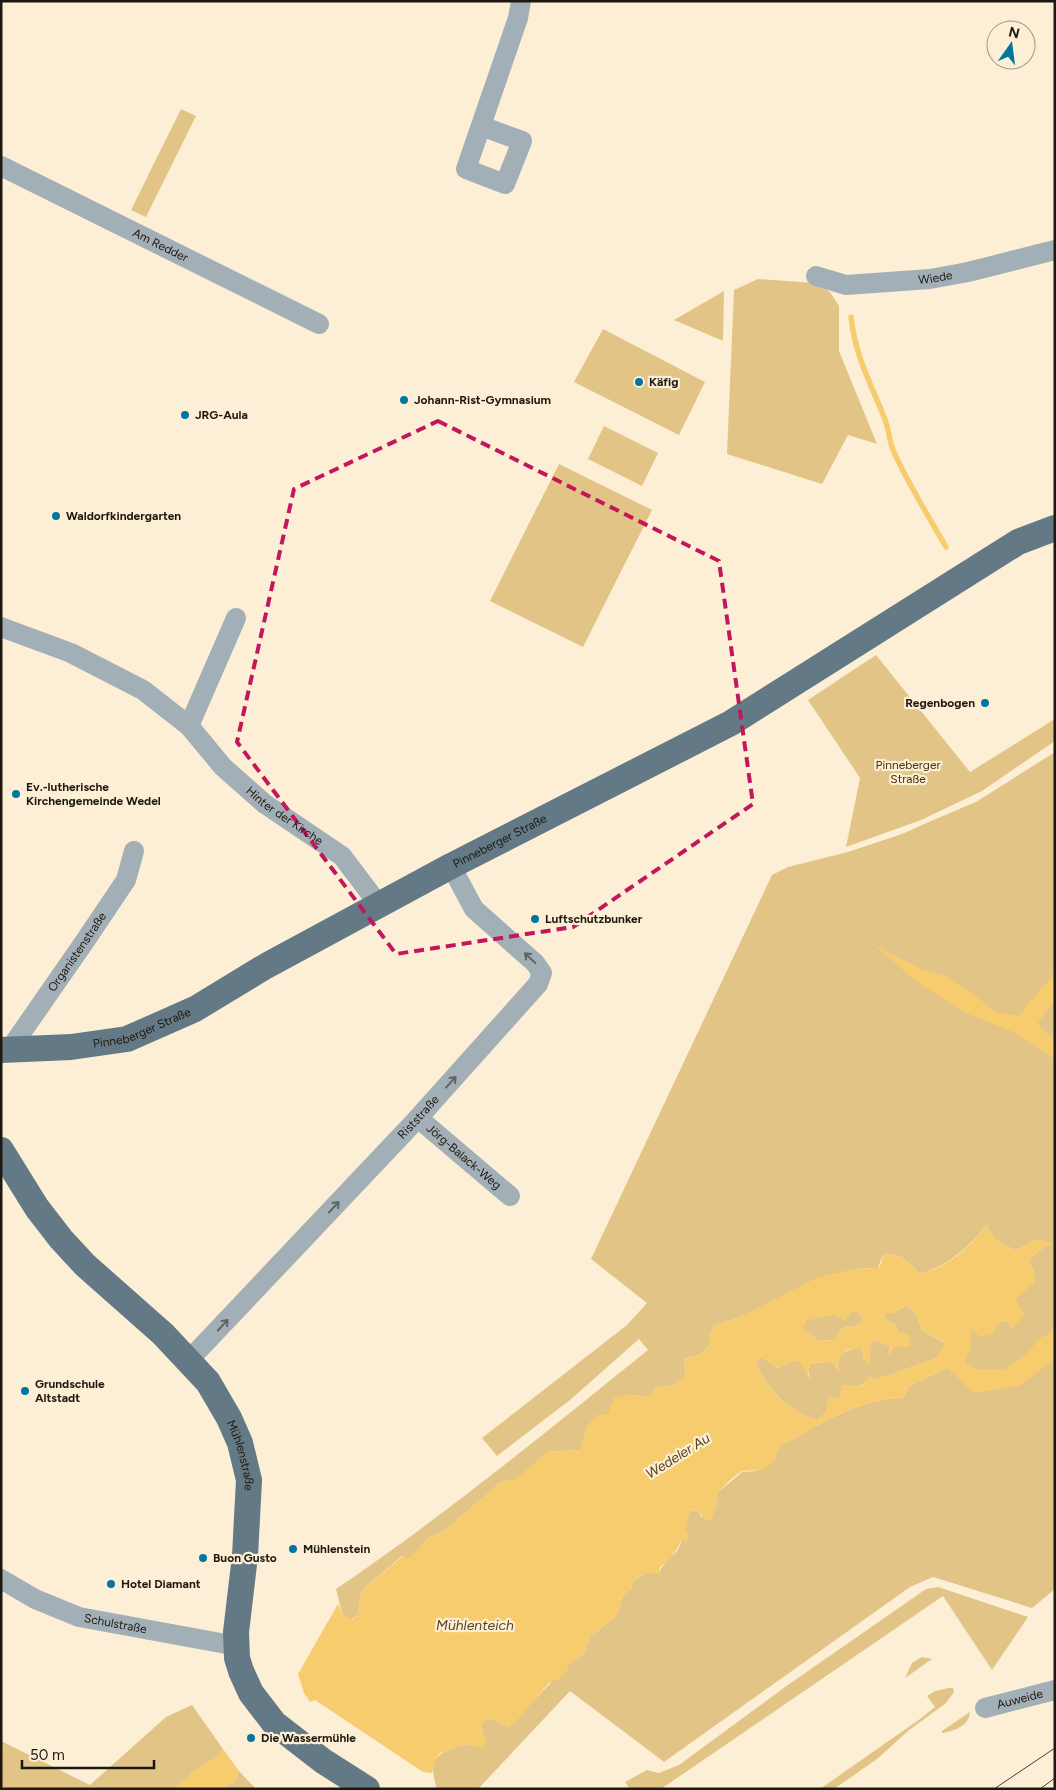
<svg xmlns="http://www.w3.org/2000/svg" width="1056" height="1790" font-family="Figtree,sans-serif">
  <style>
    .green { fill: #e2c486 }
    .water { fill: #f6cc6f; fill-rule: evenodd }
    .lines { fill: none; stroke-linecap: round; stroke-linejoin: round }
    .stream { stroke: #f6cc6f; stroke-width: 5.5 }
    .minor { stroke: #a3afb6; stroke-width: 20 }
    .major { stroke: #637985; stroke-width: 26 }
    .tram { stroke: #484135; stroke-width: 1 }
    .oneway { stroke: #606463 }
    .marked { fill: none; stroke: #c2185b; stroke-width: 4; stroke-dasharray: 10 6; stroke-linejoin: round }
    .poi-dot { fill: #0276a0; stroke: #fcefd5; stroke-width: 2 }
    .labels { text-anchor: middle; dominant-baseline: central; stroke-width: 4.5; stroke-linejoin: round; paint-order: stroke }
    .street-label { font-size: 12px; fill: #1e1910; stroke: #fcefd5 }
    .poi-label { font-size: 12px; font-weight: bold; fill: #1e1910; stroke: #fcefd5; text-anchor: start }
    .park-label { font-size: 12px; fill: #44330a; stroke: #fcefd5 }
    .water-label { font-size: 14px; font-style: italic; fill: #56441d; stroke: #fcefd5 }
  </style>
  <rect width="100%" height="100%" fill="#fcefd5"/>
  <g class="green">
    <path d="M181,109L196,116L146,217L131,210Z"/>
    <path d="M758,279L815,283L830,292L839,306V351L877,444L848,435L822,484L727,454L734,290Z"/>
    <path d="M724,291L723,341L674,320Z"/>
    <path d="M603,329L705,382L679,435L574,382Z"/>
    <path d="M604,426L658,453L642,486L588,459Z"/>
    <path d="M559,464L652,510L583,647L490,601Z"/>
    <path d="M876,655L970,772L1055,719V741L982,791L921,820L846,847L860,778L808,700Z"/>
    <path d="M1055,752V1589L1032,1608L933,1577L910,1587L664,1762L570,1691L478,1789H437C426,1754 439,1753 468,1744L477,1747L483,1731L481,1727L484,1720L492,1718L508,1727L569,1664L584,1653L590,1637L614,1618L618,1612L622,1598L624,1594L631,1589L634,1580L649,1572L659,1573C662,1563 672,1558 678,1549C685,1537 685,1523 690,1511L697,1510L702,1517L716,1506L717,1493L742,1472L756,1471L775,1458L776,1450L782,1445C818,1425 861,1398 903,1398L909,1386L947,1368L971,1328L996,1324L1007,1320L1013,1328L1015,1300L1034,1272L1029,1261L1038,1251L1051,1243L1034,1240L1016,1251L996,1240L986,1226C968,1248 948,1266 920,1274C910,1263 899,1251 883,1255L878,1268L854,1269L740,1317L714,1326L709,1337V1346L699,1355L684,1359L686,1375L673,1386L657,1387L648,1397L629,1395L608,1414L587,1427L581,1450L548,1452L515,1480L501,1482L444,1531L429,1538L409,1559L402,1556L361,1591L358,1614L351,1620L342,1613L336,1589C444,1516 546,1432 648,1350L639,1339L570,1400L497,1456L482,1438L627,1325L647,1303L591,1259L772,875L788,867L848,852L902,834L931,821L976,802Z"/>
    <path d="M906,1305L914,1311L923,1331L947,1344L935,1359L877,1379H872L870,1375C866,1388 854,1388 843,1385L840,1396L837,1399L829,1397L827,1411L818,1420C796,1417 760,1384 756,1361L762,1357L777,1368L795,1360L801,1363L810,1378L808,1370L810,1364L831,1361L835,1365L838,1371C837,1354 843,1350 859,1348L862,1349L864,1360H870L869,1347L874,1340L890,1346L889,1355L898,1332L895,1325L885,1319V1313H893Z"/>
    <path d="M852,1310L860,1313L864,1321L854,1327L842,1328L835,1340L819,1341L802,1329L806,1320Z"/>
    <path d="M938,1587L1028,1617L992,1670L943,1596L661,1789H630L625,1782L647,1770L659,1773L679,1765L785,1687L926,1589Z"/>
    <path d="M922,1657L932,1659L905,1678L912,1663Z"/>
    <path d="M949,1688H953L954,1692L946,1703L908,1731L877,1759L834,1789H820L920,1719L935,1707L927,1696L935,1691Z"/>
    <path d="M192,1705L223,1749L214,1759L193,1772L175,1789H1V1741L90,1785L166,1717Z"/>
    <path d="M970,1712C969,1726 954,1731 942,1733V1731Z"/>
    <path d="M239,1771L256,1789H220L235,1781Z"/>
  </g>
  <g class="water">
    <path d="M873,944L922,970L945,976L973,994L996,1012L1018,1016L1055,973V999L1038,1023L1048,1035L1055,1039V1059L1011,1031L968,1014L917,982Z"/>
    <path d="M986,1226L996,1240L1016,1251L1034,1240L1052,1243L1038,1251L1029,1261L1034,1272L1035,1282L1015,1300L1025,1314L1013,1328L1007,1320L996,1324L994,1333L980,1337L971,1328V1346L965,1362L978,1370L1005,1369L1030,1351L1037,1340L1055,1330V1359L1019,1386L974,1393L947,1368L909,1386L903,1398C861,1398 818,1425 782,1445C775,1452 776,1460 767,1467C760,1474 749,1468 741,1472C733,1476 724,1487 717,1493L716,1506L711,1521H707L697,1510L690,1511L685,1531L689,1537L687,1540H682L671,1558L660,1567L659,1573L655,1574L649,1572L634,1580L631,1589L624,1594L622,1598L618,1612L614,1618L590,1637L584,1653L569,1664L568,1669L558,1681L555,1680L549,1683L514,1724L508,1727L492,1718L484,1720L481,1727L487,1742L484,1746L479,1748L468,1744L440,1753L436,1758L432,1773L423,1772L315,1700L310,1702L304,1693L298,1674L338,1604L342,1613L352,1620L358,1614L361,1591L403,1556L409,1558L429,1538L444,1531L501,1482L515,1479L548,1452L581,1450L587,1427L596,1415L608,1414L614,1398L628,1395L648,1397L657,1387L673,1386L686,1375L684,1359L699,1355L709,1346V1337L714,1326L740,1317L816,1278L854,1269L878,1268L881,1264L883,1255C899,1251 910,1263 920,1274C948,1267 969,1248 986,1226ZM906,1305L914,1311L923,1331L946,1343L935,1359L877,1379H872L870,1374C867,1388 854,1388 843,1385L840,1396L837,1399L829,1397L827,1411L818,1420C796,1417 760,1384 756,1361L762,1357L777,1368L795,1360L801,1364L809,1380L808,1370L810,1364L831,1361L835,1365L839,1373L838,1361L846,1350L859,1348L862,1350L864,1360L868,1364C873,1356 866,1351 874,1340L890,1346L889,1356L894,1347H910L909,1335L898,1332L895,1325L885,1319V1313H893ZM852,1311L860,1313L864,1321L854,1327L842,1328L835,1340L819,1341L802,1329L807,1320L835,1315L845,1321Z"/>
    <path d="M223,1749L239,1771L235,1781L220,1789H175L193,1772L214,1759Z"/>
  </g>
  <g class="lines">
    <path class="stream" d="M851,317C855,355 870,382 884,417C889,428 889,440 893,450C908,484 928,515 946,547"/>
    <g class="minor">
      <path d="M481,126L522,141L505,184L466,169L518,18L521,1"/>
      <path id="s1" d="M1,166L319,324"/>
      <path id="s2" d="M816,276L846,285L930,279L968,272L1055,250"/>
      <path id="s3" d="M1,627L71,653L143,690L189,726L223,767L265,804L342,856L379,905"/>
      <path d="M189,726L236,618"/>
      <path id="s4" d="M10,1049L85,941L126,880L134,851"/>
      <path id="s5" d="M418,1118L510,1196"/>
      <path id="s6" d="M189,1360L418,1118L538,984L542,973L535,963L474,909L451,866"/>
      <path id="s7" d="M1,1579L35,1599L79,1617L237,1646"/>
      <path id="s8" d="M985,1708L1055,1690"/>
    </g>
    <g class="major">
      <path id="s9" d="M1,1050L71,1047L127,1039L195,1009L266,966L451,866L731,723L1018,542L1055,528"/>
      <path id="s10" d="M1,1150L37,1208L61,1239L85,1265L163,1334L208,1382L229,1418L240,1443L249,1480L245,1556L236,1632L237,1658L241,1671L251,1693L274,1723L323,1761L367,1789"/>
    </g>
    <g class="tram">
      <path d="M994,1789L1055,1748"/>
      <path d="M1040,1789L1055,1778"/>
    </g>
  </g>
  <defs><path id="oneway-shaft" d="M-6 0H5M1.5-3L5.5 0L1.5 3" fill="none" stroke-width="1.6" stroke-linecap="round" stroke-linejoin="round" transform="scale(1.25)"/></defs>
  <g class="oneway">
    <use href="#oneway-shaft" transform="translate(530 958) rotate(-137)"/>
    <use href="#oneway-shaft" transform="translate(451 1082) rotate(-48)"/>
    <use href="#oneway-shaft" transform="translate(334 1207) rotate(-47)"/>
    <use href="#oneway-shaft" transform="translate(223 1325) rotate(-47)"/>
  </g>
  <path class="marked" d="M438,421L719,561L753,804L573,927L396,954L237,742L294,489Z"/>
  <g class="poi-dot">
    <circle cx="639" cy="382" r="5"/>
    <circle cx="404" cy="400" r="5"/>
    <circle cx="185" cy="415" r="5"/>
    <circle cx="56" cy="516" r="5"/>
    <circle cx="985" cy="703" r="5"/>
    <circle cx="16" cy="794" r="5"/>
    <circle cx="535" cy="919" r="5"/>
    <circle cx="25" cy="1391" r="5"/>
    <circle cx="293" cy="1549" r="5"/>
    <circle cx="203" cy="1558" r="5"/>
    <circle cx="111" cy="1584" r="5"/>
    <circle cx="251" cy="1738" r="5"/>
  </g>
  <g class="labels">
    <g class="street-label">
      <text stroke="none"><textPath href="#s1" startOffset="178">Am Redder</textPath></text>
      <text stroke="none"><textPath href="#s2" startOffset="121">Wiede</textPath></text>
      <text stroke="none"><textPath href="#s3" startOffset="346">Hinter der Kirche</textPath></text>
      <text stroke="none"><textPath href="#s9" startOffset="549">Pinneberger Straße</textPath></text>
      <text stroke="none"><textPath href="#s4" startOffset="118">Organistenstraße</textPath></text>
      <text stroke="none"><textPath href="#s9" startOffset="144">Pinneberger Straße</textPath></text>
      <text stroke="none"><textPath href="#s6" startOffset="334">Riststraße</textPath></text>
      <text stroke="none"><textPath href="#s5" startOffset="60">Jörg-Balack-Weg</textPath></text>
      <text stroke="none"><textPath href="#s10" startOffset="394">Mühlenstraße</textPath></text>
      <text stroke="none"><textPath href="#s7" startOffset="124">Schulstraße</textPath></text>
      <text stroke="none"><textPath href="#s8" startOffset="36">Auweide</textPath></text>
    </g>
    <g class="poi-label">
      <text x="649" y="382">Käfig</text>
      <text x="414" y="400">Johann-Rist-Gymnasium</text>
      <text x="195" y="415">JRG-Aula</text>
      <text x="66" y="516">Waldorfkindergarten</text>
      <text x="975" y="703" text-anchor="end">Regenbogen</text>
      <text x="26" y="787">Ev.-lutherische<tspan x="26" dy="14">Kirchengemeinde Wedel</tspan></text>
      <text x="545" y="919">Luftschutzbunker</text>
      <text x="35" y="1384">Grundschule<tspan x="35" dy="14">Altstadt</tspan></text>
      <text x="303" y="1549">Mühlenstein</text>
      <text x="213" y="1558">Buon Gusto</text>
      <text x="121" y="1584">Hotel Diamant</text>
      <text x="261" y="1738">Die Wassermühle</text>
    </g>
    <g class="park-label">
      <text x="908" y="765">Pinneberger<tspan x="908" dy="14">Straße</tspan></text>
    </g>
    <g class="water-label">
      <text transform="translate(678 1456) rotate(-32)">Wedeler Au</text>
      <text x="475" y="1625">Mühlenteich</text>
    </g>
  </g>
  <rect width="1056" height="1790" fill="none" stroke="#1e1910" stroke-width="5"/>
  <g transform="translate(1011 45) rotate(14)"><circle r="24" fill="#fcefd5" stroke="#a39986"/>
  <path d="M0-4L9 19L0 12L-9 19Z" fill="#0276a0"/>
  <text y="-8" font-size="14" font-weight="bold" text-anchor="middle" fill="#1e1910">N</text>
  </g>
  <path d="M22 1760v8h132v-8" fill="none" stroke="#1e1910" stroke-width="2.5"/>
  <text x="30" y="1760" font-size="15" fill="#1e1910" stroke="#fcefd5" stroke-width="4" paint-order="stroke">50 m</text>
</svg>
